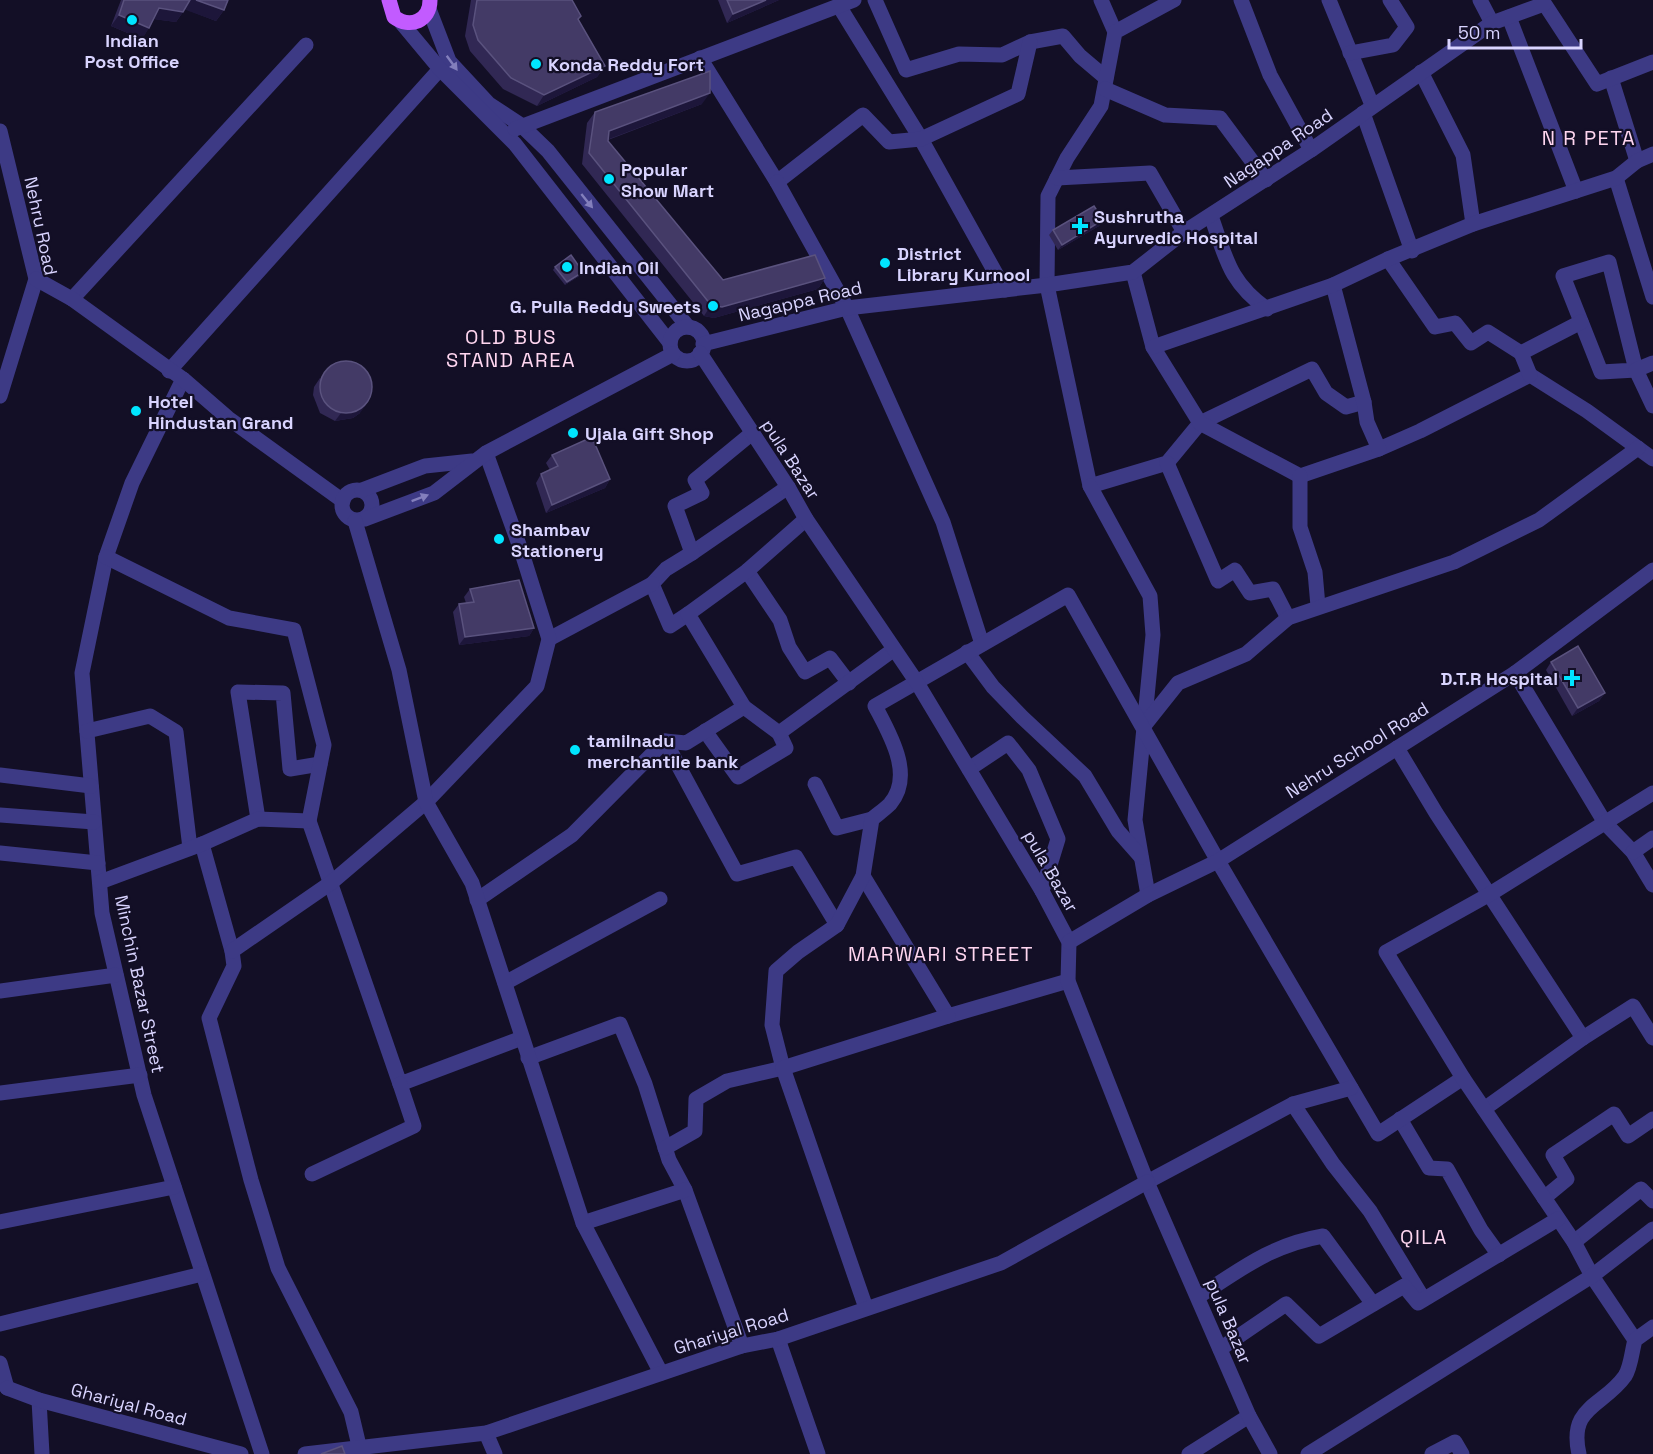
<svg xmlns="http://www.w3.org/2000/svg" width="1653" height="1454" font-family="'Space Grotesk',sans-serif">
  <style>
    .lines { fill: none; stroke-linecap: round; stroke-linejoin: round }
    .minor { stroke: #3d3a85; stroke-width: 15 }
    .tertiary { stroke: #3d3a85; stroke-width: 15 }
    .primary { stroke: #c25bff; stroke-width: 15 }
    .wall { fill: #312854 }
    .shaded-wall { fill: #1d163a }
    .building { fill: #433a66; stroke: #5a527e; stroke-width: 1.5 }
    .oneway { fill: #837fbc }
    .poi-dot { fill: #00e5ff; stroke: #130f26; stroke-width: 2 }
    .labels { text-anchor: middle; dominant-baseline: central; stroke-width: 4.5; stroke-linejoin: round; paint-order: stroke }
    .poi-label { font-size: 18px; font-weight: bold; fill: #d9d4ff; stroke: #130f26; text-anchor: start }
    .street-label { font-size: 18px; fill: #d9d4ff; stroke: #130f26 }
    .neighbourhood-label { font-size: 20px; letter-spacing: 1.5px; fill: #ffd6f0; stroke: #130f26 }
  </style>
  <rect width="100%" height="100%" fill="#130f26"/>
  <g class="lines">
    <g class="minor">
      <path d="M875,0L906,70L959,54L1002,55L1030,42L1063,36L1080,56L1106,78"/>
      <path d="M1101,0L1115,32"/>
      <path d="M1174,0L1115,32L1101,106L1067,158L1048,196L1047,285L1090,486L1167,463L1200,423L1312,369L1326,393L1346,407L1364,402"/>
      <path d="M1241,0L1270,75L1311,150"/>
      <path d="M1329,0L1372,105"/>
      <path d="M1480,0L1492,23"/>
      <path d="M839,6L921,139L1005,290"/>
      <path d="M1509,17L1576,191"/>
      <path d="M1350,53L1393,45L1407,27L1390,0"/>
      <path d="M700,58L777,182L863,115L889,142L921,139L1018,94L1030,42"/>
      <path d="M1421,72L1463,155L1473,224"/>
      <path d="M1611,78L1637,161"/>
      <path d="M1105,89L1165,115L1220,118L1266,180"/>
      <path d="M1363,113L1412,251"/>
      <path d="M1057,178L1150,173L1184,232"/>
      <path d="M1616,178L1653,297"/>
      <path d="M777,182L847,308L943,522L982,644"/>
      <path d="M1211,216C1226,258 1229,282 1267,309"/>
      <path d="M1388,259L1435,327L1455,323L1471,343L1488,332L1521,353"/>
      <path d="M1609,262L1636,370L1601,372L1563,276Z"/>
      <path d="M1133,272L1153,347L1200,423L1300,476L1379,449L1420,431L1530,375L1587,411L1653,459"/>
      <path d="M1333,285L1364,402L1367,422L1379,449"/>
      <path d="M72,299L306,45"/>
      <path d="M1153,347L1333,285L1388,259L1473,224L1616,178L1637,161L1653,154"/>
      <path d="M1653,363L1636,370L1653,406"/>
      <path d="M169,371L440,69"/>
      <path d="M1530,375L1521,353L1581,322"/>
      <path d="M183,379L132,483L106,557L82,673L102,913L144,1095L262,1454"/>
      <path d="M1167,463L1218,581L1235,570L1250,593L1273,589L1288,618"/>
      <path d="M1300,476V527L1315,572L1318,606"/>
      <path d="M1090,486L1150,596L1153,635L1135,820L1148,895"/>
      <path d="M692,553L788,487"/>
      <path d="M747,571L780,620L789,647L805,672L830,658L849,683"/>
      <path d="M688,614L670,626L652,584L666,569L692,553L675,506L702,493L695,480L751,434"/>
      <path d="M549,639L652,584"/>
      <path d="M967,652L993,687L1022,717L1085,776L1118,831L1141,857"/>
      <path d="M1515,673L1605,823L1633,852L1653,885"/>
      <path d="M744,707L688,614L747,571L806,519"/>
      <path d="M1143,727L1178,683L1246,654L1288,618L1454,562L1539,520L1638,448"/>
      <path d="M87,731L150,716L176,732L190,848"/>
      <path d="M705,731L738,777L786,748L779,733"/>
      <path d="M665,741L686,743L744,707L779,733L893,650"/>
      <path d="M1397,748L1436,813L1583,1038L1633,1006L1653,1038"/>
      <path d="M969,769L1008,743L1029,770L1058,839L1042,891"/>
      <path d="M0,775L91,786"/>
      <path d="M815,784L837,828L872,819"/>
      <path d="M0,815L94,822"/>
      <path d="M258,819L238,692L283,693L290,769L320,764"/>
      <path d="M309,821L400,1084L522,1038"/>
      <path d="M202,844L232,951L234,966L209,1018L251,1180L278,1268L351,1412L361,1454"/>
      <path d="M1633,852L1653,838"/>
      <path d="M0,853L98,863"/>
      <path d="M863,876L948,1016L1068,981"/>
      <path d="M100,882L202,844L258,819L309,821L324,745L294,630L229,618L106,557"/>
      <path d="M477,900L572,835L665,741L737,874L796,857L837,925"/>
      <path d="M232,951L332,882L426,802L537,686L549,639L522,553L486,453"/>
      <path d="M505,983L660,899"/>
      <path d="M0,991L116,975"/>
      <path d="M528,1058L620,1024L645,1084L669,1160L685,1190L742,1346"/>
      <path d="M0,1093L140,1075"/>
      <path d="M1293,1104L1333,1164L1370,1211L1421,1295"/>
      <path d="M1484,1109L1583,1038"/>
      <path d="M1400,1119L1429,1168L1447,1169L1481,1230L1499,1255"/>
      <path d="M665,1148L695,1131L696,1099L727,1081L783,1068L772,1025L776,971L798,952L837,925L863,876L872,819C878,814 885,809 890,804C915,775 889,733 875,706L1068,595L1218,861L1378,1134L1463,1078"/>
      <path d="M312,1174L414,1126L400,1084"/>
      <path d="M1147,1182L1293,1104L1351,1088"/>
      <path d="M1544,1198L1567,1179L1553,1155L1614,1114L1628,1136L1653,1119"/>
      <path d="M0,1222L174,1187"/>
      <path d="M583,1223L685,1190"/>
      <path d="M1574,1242L1641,1189L1653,1201"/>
      <path d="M1198,1297C1241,1269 1271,1245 1323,1236L1373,1304"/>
      <path d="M866,1308L783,1068L948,1016"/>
      <path d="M0,1324L202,1274"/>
      <path d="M778,1339L818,1454"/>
      <path d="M1635,1340L1592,1276L1574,1242L1463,1078L1386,952L1490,894L1653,793"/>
      <path d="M1220,1349L1286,1304L1319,1336L1404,1286L1418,1303L1558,1219"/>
      <path d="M39,1400L42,1454"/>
      <path d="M486,1433L495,1454"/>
      <path d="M1189,1454L1249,1416"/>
      <path d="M1308,1454L1592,1276L1653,1229"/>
      <path d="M1432,1454L1455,1442L1462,1454"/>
    </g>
    <g class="tertiary">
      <path d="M1542,0L1597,84L1653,62"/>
      <path d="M429,9L449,61L489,104L521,125L548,151L688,327"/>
      <path d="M400,21L440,69L515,144L670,343"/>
      <path d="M515,129L854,0"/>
      <path d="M0,131L36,279L0,396"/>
      <path d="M36,279L72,299L183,379L228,418L343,501"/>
      <circle cx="687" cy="344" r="17"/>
      <path d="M703,344L847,308L1047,285L1133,272L1184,232L1311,150L1492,23L1544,4"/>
      <path d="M700,353L788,487L806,519L916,681L1042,891L1069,942L1068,981L1147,1182L1249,1416L1270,1454"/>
      <circle cx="357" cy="505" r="15"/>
      <path d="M362,490L425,466L472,461"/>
      <path d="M365,519L434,493L486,453L673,354"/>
      <path d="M355,521L399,670L426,802L472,883L583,1223L661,1373"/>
      <path d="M1069,942L1148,895L1218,861L1397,748L1515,673L1653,570"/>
      <path d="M0,1363L7,1388"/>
      <path d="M7,1388L39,1400L241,1454"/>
      <path d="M305,1454L486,1433L742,1346L778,1339L1001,1263L1147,1182"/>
      <path d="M1579,1454C1568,1406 1603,1407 1625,1376C1631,1367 1632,1350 1635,1340L1653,1327"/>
    </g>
    <path class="primary" d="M389,0L394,17C410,29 430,21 430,0"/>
  </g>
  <g class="wall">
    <path d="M121,0H228L224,10L216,21L185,9L176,22L154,19L142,39L111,26Z"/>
    <path d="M471,0H572L578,19L605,66L597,77L537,106L503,89L470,51L465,36Z"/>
    <path d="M718,0H779L727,23Z"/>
    <path d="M702,104L608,140V141L723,280L825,278L818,289L714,318L704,316L582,164L587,123L595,112Z"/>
    <path d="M1103,220L1099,226L1058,250L1049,235L1053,230Z"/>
    <path d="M555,267L581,275L565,285L553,270Z"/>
    <path d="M320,378L360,413L353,418L335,421L320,413L313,395L314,387Z"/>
    <path d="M552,455L610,479L605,488L546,513L536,483L541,474L550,470L546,463Z"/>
    <path d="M470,589L534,628L529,636L459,645L453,612L459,604L466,603L464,597Z"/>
    <path d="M1551,662L1605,693L1599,701L1572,716L1546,670Z"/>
  </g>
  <g class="shaded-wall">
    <path d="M190,0H196L224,10L216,21L183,9Z"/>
    <path d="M766,0H779L727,23L733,14Z"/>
    <path d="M159,8L183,12L176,22L152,19Z"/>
    <path d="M119,15L149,28L142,39L111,26Z"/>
    <path d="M605,66L597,77L537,106L544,95Z"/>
    <path d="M710,93L702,104L601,142L609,131Z"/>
    <path d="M1103,220L1099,226L1058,250L1062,245Z"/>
    <path d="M583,272L581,275L565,285L567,282Z"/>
    <path d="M825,278L818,289L714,318L704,316L711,305Z"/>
    <path d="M366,405L360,413L353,418L335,421L341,413Z"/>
    <path d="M610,479L605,488L546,513L552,505Z"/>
    <path d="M534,628L529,636L459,645L465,637Z"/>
    <path d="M1605,693L1599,701L1572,716L1578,708Z"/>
  </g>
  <g class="building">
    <path d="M124,0H190L183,12L159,8L149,28L119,15Z"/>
    <path d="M196,0H228L224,10Z"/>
    <path d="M477,0H572L581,16L578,19L605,66L544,95L511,78L478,40L473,25Z"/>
    <path d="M727,0H766L733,14Z"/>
    <path d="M710,71V93L609,131L608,141L723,280L815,255L825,278L722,307L711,305L589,153L595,112Z"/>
    <path d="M1094,206L1103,220L1062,245L1053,230Z"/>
    <path d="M571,255L583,272L567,282L555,267Z"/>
    <circle cx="346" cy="387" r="26"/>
    <path d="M592,437L610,479L552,505L541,474L558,466L552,455Z"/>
    <path d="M519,580L534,628L465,637L459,604L474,602L470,589Z"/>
    <path d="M1578,646L1605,693L1578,708L1551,662Z"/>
    <path d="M342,1446L345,1454H321Z"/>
  </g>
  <defs><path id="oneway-solid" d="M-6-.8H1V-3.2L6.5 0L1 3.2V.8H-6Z" transform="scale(1.5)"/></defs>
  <g class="oneway">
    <use href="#oneway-solid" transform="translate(452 63) rotate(54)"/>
    <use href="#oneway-solid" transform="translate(587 201) rotate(51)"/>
    <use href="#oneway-solid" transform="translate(420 498) rotate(-21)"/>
  </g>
  <g class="poi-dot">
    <circle cx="132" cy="20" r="6"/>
    <circle cx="536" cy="64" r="6"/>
    <circle cx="609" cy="179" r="6"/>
    <path d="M1077 217h6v6h6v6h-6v6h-6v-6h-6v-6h6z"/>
    <circle cx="885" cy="263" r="6"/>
    <circle cx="567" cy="267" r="6"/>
    <circle cx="713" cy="306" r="6"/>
    <circle cx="136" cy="411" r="6"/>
    <circle cx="573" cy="433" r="6"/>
    <circle cx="499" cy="539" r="6"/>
    <path d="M1569 669h6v6h6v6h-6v6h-6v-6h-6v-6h6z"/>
    <circle cx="575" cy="750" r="6"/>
  </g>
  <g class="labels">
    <g class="poi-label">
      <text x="132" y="40" text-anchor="middle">Indian<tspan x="132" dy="21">Post Office</tspan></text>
      <text x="548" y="64">Konda Reddy Fort</text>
      <text x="621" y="169">Popular<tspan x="621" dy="21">Show Mart</tspan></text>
      <text x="1094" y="216">Sushrutha<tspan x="1094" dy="21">Ayurvedic Hospital</tspan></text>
      <text x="897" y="253">District<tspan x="897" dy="21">Library Kurnool</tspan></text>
      <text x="579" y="267">Indian Oil</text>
      <text x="701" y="306" text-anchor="end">G. Pulla Reddy Sweets</text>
      <text x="148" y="401">Hotel<tspan x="148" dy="21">Hindustan Grand</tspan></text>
      <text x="585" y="433">Ujala Gift Shop</text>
      <text x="511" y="529">Shambav<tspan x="511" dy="21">Stationery</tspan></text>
      <text x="1558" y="678" text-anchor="end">D.T.R Hospital</text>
      <text x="587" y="740">tamilnadu<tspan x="587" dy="21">merchantile bank</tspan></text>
    </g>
    <g class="street-label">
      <text transform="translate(1278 148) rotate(-34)">Nagappa Road</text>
      <text transform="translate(41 226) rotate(78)">Nehru Road</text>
      <text transform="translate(800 301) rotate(-13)">Nagappa Road</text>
      <text transform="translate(791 459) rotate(57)">pula Bazar</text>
      <text transform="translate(1357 750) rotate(-32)">Nehru School Road</text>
      <text transform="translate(1051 871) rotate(60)">pula Bazar</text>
      <text transform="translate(140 984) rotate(78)">Minchin Bazar Street</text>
      <text transform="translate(1229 1321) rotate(67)">pula Bazar</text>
      <text transform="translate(731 1331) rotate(-17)">Ghariyal Road</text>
      <text transform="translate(129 1404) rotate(15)">Ghariyal Road</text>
    </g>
    <g class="neighbourhood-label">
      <text x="1589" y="138">N R PETA</text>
      <text x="511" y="337">OLD BUS<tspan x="511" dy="23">STAND AREA</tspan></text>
      <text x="941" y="954">MARWARI STREET</text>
      <text x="1424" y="1237">QILA</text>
    </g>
  </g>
  <path d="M1449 39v9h132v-9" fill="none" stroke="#d9d4ff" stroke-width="3"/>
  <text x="1458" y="39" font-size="18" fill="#d9d4ff" stroke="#130f26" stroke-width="4.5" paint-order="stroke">50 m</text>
</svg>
